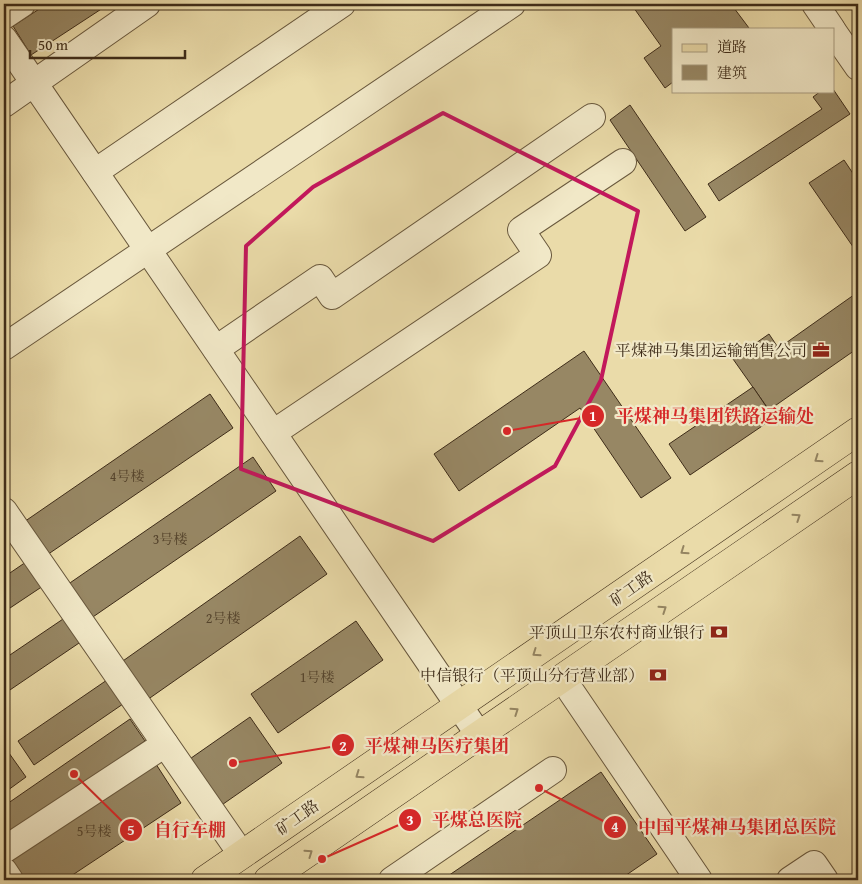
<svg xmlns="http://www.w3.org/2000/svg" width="862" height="884" font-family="'Gentium Book Plus','Noto Serif SC',serif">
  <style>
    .building { fill: #978764; stroke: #3e2c19 }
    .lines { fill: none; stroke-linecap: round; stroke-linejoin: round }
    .minor-casing { stroke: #69583d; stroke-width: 28 }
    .major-casing { stroke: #3e2c19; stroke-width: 29 }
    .minor { stroke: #f1e8c7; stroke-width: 26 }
    .major { stroke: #eadba9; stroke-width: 28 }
    .oneway { stroke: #948461 }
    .marked { fill: none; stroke: #c2185b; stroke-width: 4; stroke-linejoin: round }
    .labels { text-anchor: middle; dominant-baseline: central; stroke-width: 4.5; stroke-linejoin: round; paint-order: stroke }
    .number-label { font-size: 14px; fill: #54432c }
    .poi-label { font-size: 16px; fill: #3e2c19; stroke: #f1e8c7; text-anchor: end }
    .street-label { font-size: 16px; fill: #3e2c19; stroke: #f1e8c7 }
    .leader { fill: none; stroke: #d62828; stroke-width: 2 }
    .callout-dot { fill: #d62828; stroke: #f1e8c7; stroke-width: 2 }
    .mark-label { font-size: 15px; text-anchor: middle; font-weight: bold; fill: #fff }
    .callout-label { font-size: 18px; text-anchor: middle; font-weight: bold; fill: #d62828; stroke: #f1e8c7; stroke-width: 4.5; stroke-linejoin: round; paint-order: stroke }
  </style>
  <rect width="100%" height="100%" fill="#eadba9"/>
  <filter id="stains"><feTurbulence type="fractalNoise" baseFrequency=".004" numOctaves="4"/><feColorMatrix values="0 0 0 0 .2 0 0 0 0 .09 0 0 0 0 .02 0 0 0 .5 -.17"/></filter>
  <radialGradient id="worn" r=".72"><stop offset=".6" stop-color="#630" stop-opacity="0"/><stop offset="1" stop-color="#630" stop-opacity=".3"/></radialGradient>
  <g class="building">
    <path d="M47,4H109L31,55L13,26Z"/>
    <path d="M631,4H731L749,28L673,29V82L665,88L644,58L661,46Z"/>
    <path d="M833,89L850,114L719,201L708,184L822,109L813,97L821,91H833Z"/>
    <path d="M630,105L706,217L685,231L610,120Z"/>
    <path d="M844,160L858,181V254L809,183Z"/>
    <path d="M858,292V348L769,410L733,359L769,334L783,355L788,352L783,345Z"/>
    <path d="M584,351L671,478L641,498L580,408L459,491L434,454Z"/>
    <path d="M753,387L774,418L690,475L669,444Z"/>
    <path d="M210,394L233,428L44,557L21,524Z"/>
    <path d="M253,457L276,491L87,621L64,587Z"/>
    <path d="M300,536L327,574L147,700L120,663Z"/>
    <path d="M26,562L43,586L4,612V577Z"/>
    <path d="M66,617L82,641L4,694V659Z"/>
    <path d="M356,621L383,660L278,733L251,694Z"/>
    <path d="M107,680L123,704L34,765L18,741Z"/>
    <path d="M250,717L282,763L216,809L184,763Z"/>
    <path d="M130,719L145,741L4,838V806Z"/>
    <path d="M4,746L26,777L4,793Z"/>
    <path d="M154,761L181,803L65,880H21L7,859Z"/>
    <path d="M601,772L657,854L619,880H442Z"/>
  </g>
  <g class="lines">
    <g class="minor-casing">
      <g id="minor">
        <path d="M815,4L832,29"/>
        <path d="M4,16L22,4"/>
        <path d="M833,31L858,67"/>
        <path d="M4,39L479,735"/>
        <path d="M4,104L147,4"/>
        <path d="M95,172L342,4"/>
        <path d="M4,347L512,4"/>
        <path d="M216,349L320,278L332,296L592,117"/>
        <path d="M273,433L538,255L521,230L623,162"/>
        <path d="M4,511L242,855"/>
        <path d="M562,678L699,880"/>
        <path d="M4,850L165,744"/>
        <path d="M4,871L10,880"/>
        <path d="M392,880L553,770"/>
        <path d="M790,880L814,864L825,880"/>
      </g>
    </g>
    <g class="major-casing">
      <g id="major">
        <path d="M205,880L858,431"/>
        <path d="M268,880L858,475"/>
      </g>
    </g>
    <use href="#minor" class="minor"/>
    <use href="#major" class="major"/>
  </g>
  <defs><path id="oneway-chevron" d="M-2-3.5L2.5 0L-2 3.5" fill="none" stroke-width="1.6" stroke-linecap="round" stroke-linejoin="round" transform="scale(1.25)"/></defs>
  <g class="oneway">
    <use href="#oneway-chevron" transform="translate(818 459) rotate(145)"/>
    <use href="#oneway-chevron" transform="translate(797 517) rotate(-34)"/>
    <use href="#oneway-chevron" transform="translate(684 551) rotate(145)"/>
    <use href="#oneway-chevron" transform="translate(663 609) rotate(-34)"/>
    <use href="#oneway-chevron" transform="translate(536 653) rotate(145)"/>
    <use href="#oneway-chevron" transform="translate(515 711) rotate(-34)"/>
    <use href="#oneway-chevron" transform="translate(359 775) rotate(145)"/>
    <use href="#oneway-chevron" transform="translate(309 853) rotate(-35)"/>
  </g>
  <path class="marked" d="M443,113L638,211L601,380L555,466L433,541L241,469L246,246L313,187Z"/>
  <defs>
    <g id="office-bare" transform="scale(1.35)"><path d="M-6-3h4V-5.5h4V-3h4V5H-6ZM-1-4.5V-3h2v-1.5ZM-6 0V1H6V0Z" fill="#8f2418" stroke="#f1e8c7" stroke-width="2.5" paint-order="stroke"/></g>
    <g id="bank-bare" transform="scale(1.35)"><path d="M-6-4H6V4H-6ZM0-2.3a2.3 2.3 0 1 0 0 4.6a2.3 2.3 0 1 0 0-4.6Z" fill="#8f2418" stroke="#f1e8c7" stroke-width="2.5" paint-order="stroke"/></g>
  </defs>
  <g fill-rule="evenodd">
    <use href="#office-bare" x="821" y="350"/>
    <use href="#bank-bare" x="719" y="632"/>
    <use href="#bank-bare" x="658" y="675"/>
  </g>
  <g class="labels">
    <g class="number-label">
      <text x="127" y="476">4号楼</text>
      <text x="170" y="539">3号楼</text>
      <text x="223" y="618">2号楼</text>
      <text x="317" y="677">1号楼</text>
      <text x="94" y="831">5号楼</text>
    </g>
    <g class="poi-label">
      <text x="807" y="350">平煤神马集团运输销售公司</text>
      <text x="705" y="632">平顶山卫东农村商业银行</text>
      <text x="644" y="675">中信银行（平顶山分行营业部）</text>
    </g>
    <g class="street-label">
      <text transform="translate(631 588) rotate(-35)">矿工路</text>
      <text transform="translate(297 817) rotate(-35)">矿工路</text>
    </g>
  </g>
  <path class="leader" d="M507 431L593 416M233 763L343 745M322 859L410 820M539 788L615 827M74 774L131 830"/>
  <g class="callout-dot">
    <circle cx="507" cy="431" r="5"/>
    <circle cx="233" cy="763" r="5"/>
    <circle cx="322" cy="859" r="5"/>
    <circle cx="539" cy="788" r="5"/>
    <circle cx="74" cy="774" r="5"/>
    <circle cx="593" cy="416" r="12"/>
    <circle cx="343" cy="745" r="12"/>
    <circle cx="410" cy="820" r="12"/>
    <circle cx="615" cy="827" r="12"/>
    <circle cx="131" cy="830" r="12"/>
  </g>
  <g class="mark-label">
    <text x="593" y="421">1</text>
    <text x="343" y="751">2</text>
    <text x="410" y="825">3</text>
    <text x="615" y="832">4</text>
    <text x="131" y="835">5</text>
  </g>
  <g class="callout-label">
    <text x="715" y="422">平煤神马集团铁路运输处</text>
    <text x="437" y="752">平煤神马医疗集团</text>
    <text x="477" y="826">平煤总医院</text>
    <text x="737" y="833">中国平煤神马集团总医院</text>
    <text x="190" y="836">自行车棚</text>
  </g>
  <rect width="862" height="884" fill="none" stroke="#eadba9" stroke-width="20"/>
  <rect x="5" y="5" width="852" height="874" fill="none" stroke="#3e2c19" stroke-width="2.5"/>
  <rect x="10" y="10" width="842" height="864" fill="none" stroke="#3e2c19"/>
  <rect x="672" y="28" width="162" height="65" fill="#f1e8c7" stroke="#a99d81"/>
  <rect x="682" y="44" width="25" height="8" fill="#eadba9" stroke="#a99d81"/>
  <text x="717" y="52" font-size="15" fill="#3e2c19">道路</text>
  <rect x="682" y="65" width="25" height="15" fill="#978764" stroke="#a99d81"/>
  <text x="717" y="78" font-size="15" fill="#3e2c19">建筑</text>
  <path d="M30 50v8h155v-8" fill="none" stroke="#3e2c19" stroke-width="2.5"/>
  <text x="38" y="50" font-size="15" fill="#3e2c19" stroke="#f1e8c7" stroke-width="4" paint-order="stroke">50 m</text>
  <rect width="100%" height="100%" filter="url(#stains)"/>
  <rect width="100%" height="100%" fill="url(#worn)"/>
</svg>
